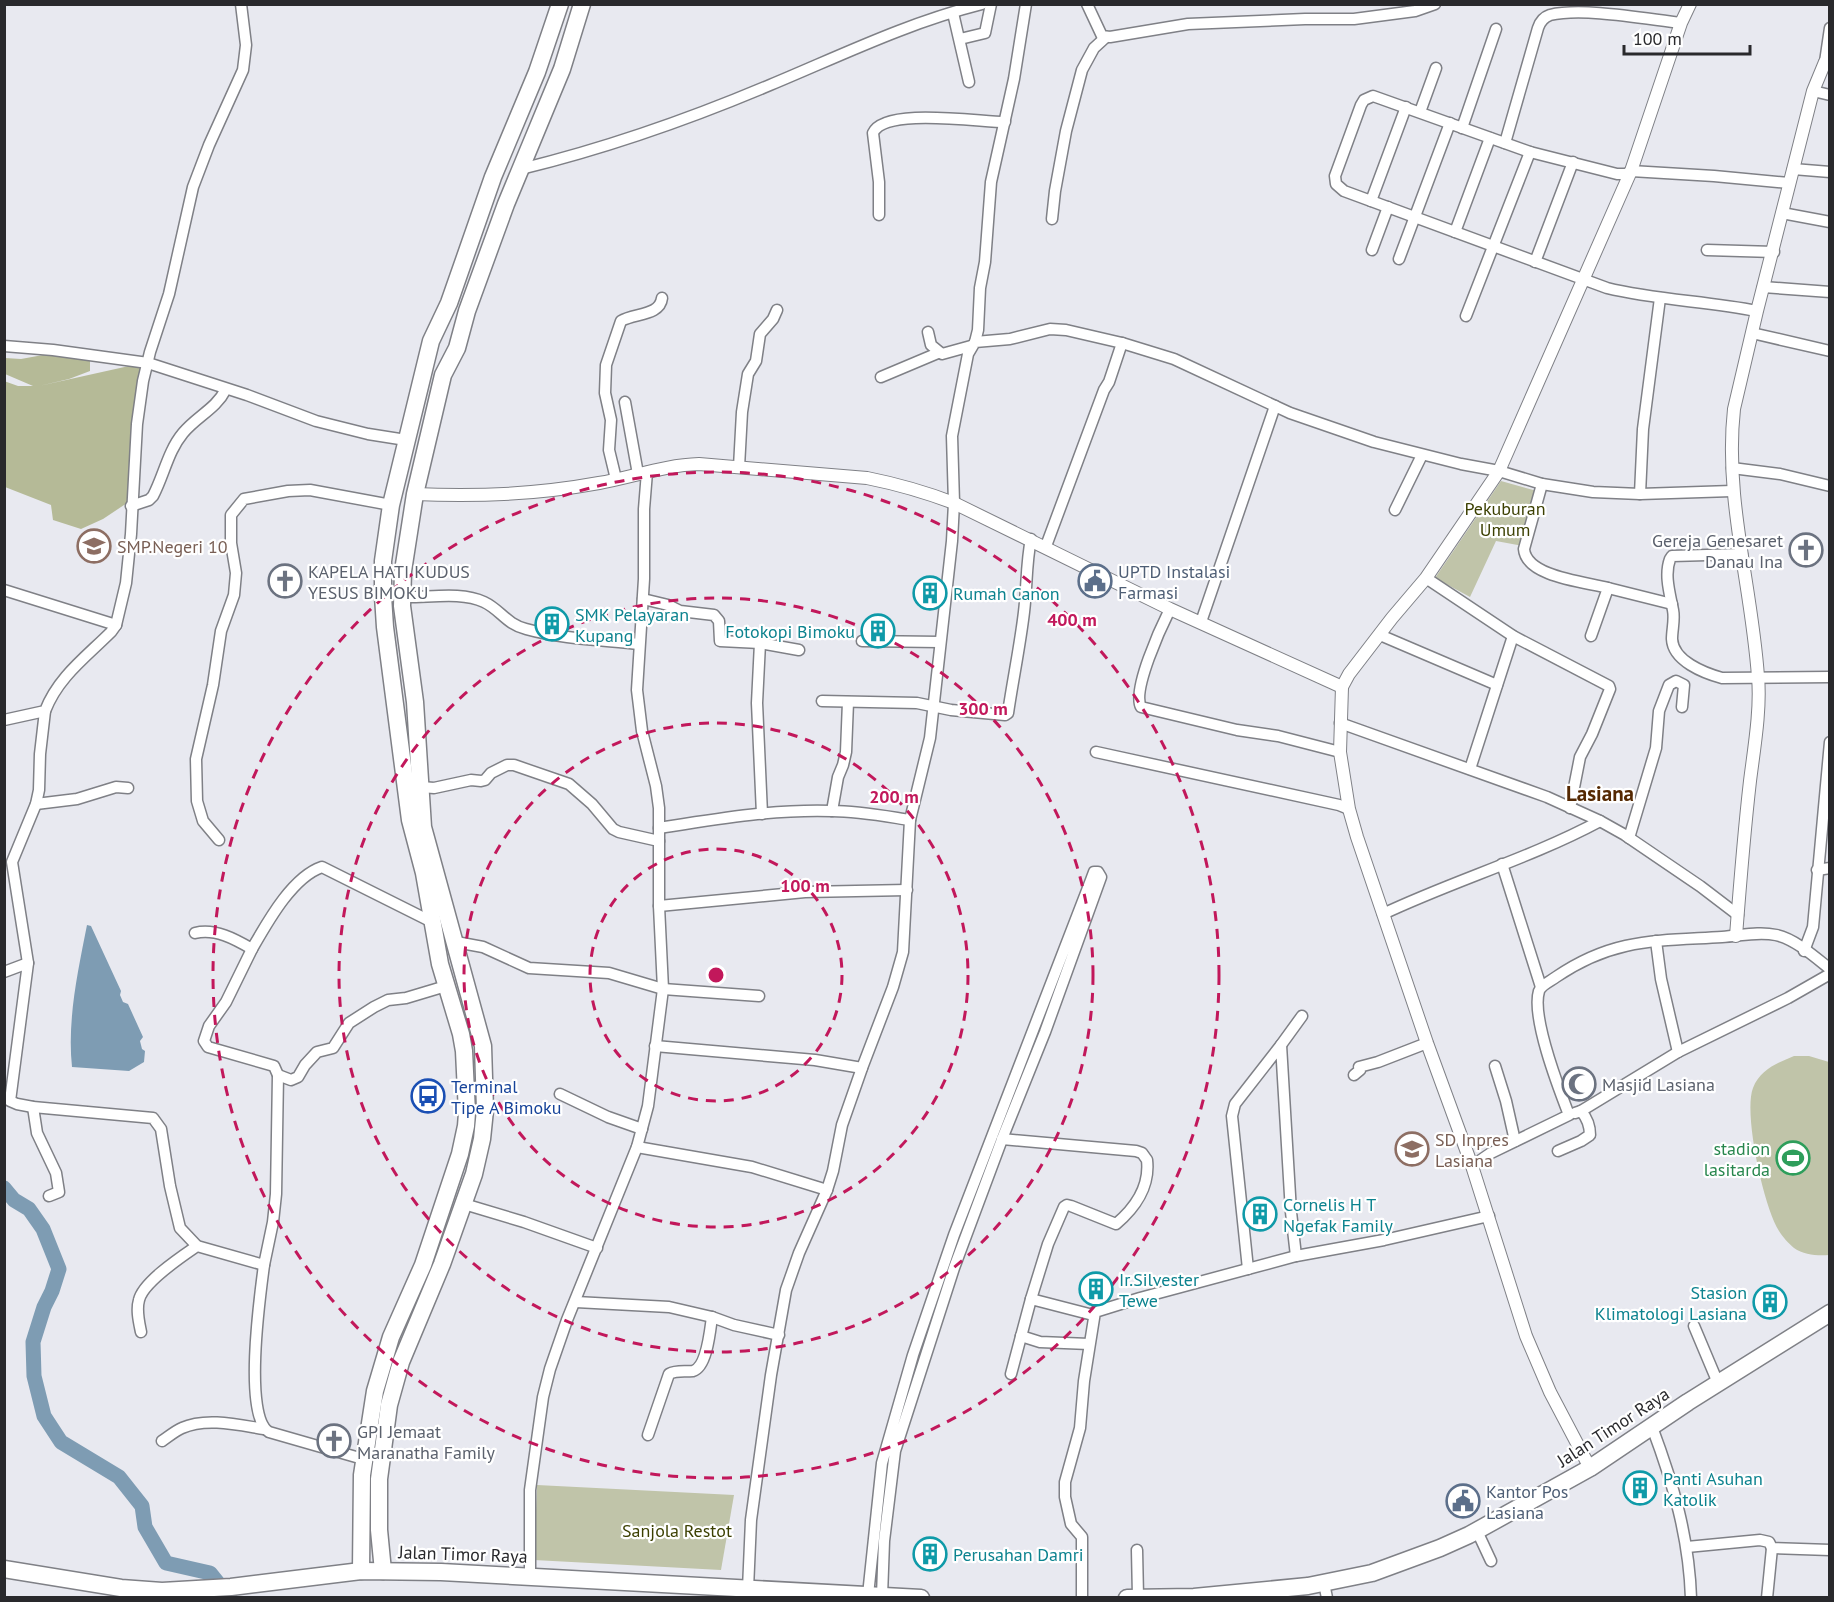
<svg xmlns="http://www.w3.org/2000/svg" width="1834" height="1602" font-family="'PT Sans',sans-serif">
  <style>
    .green { fill: #c0c4a9 }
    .forest { fill: #b5ba97 }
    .water { fill: #7e9cb3 }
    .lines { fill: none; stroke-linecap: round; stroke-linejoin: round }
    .river { stroke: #7e9cb3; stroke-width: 15 }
    .minor-casing { stroke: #7f8086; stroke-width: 13 }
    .tertiary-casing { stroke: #7f8086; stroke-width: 14 }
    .trunk-casing { stroke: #7f8086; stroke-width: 19 }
    .minor { stroke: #fff; stroke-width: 10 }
    .tertiary { stroke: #fff; stroke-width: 12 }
    .trunk { stroke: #fff; stroke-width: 16 }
    .ring { fill: none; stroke: #c2185b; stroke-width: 3; stroke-dasharray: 10 8 }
    .labels { text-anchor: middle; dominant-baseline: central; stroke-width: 4.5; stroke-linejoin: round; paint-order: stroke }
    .park-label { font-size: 18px; fill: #3c4002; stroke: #fff }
    .worship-label { font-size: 18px; fill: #5b616d; stroke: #fff; text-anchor: start }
    .education-label { font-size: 18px; fill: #785e54; stroke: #fff; text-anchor: start }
    .service-label { font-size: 18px; fill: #4e5e75; stroke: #fff; text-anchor: start }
    .culture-label { font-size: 18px; fill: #0d838f; stroke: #fff; text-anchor: start }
    .transit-label { font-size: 18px; fill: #164399; stroke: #fff; text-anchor: start }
    .leisure-label { font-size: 18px; fill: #27864d; stroke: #fff; text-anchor: end }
    .street-label { font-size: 18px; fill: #29292c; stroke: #fff }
    .quarter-label { font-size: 21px; font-weight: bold; fill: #542802; stroke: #fff }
    .centre { fill: #c2185b; stroke: #fff; stroke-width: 3 }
    .ring-label { font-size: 18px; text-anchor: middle; font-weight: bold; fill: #c2185b; stroke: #fff; stroke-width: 4.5; stroke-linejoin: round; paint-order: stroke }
  </style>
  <rect width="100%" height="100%" fill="#e8e9f0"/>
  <g class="green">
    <path d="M1501,481L1537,491L1523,546L1496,541L1470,597L1435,578Z"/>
    <path d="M1794,1056H1809L1829,1062V1255C1818,1256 1804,1255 1794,1248C1789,1244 1782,1236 1779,1231C1764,1208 1743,1113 1753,1088C1760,1070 1777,1063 1794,1056Z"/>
    <path d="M537,1485L734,1495L721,1570L534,1560Z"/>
  </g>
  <path class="forest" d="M43,355L90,358V371L69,379L39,386L138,364L146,365L131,456L127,503L103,519L81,529L53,520L51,505L5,487L4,381L18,386H33L5,374V358L21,359Z"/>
  <path class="water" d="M87,925L91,926L121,991L120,995L123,1002L128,1004L143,1037L140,1041L142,1049L145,1051L144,1062L129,1071L72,1067C67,1020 78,971 87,925Z"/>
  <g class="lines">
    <path class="river" d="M4,1188L14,1200L29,1209L43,1229L59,1269L52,1291L44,1307L33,1342L34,1376L44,1416L61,1442L119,1477L142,1506L145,1527L166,1563L210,1573L230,1598"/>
    <g class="minor-casing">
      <g id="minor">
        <path d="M1087,4L1102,36L1110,37L1188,24L1305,19H1354L1415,11L1435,4"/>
        <path d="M953,13L969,82"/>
        <path d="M960,39L985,33L991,4"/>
        <path d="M1825,62L1830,28"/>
        <path d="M1813,91L1830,95"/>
        <path d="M1420,112L1436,68"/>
        <path d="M1462,128L1496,29"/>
        <path d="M1505,143L1538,28C1540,22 1544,17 1550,15C1583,7 1646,19 1681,23"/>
        <path d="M521,169C603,149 692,118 770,85C842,55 907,23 982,4"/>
        <path d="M1793,169L1830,172"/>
        <path d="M1371,201L1406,107"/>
        <path d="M1782,213L1830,222"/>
        <path d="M879,215V182L873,133C884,107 979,122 1005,122"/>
        <path d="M1052,219L1055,191L1066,131L1082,70L1094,48L1106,37"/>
        <path d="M1455,232L1490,138"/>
        <path d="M1372,250L1388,207"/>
        <path d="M1707,250L1774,252"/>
        <path d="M1399,259L1450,123"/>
        <path d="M1535,262L1573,162"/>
        <path d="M1763,287L1830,292"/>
        <path d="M1757,311C1707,301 1656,300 1607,288L1344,191L1336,184L1335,176L1361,105L1364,100L1373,96L1530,152L1617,174H1626L1631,171L1714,176L1789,183"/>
        <path d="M1466,316L1530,152"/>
        <path d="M928,332L931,345L942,354L971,346"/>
        <path d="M1752,333L1830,351"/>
        <path d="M975,342L978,330L980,288L985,262L991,182L1014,79L1026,4"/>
        <path d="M4,346L53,350L148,363L247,395L316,421L368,434L406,440"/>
        <path d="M881,377L938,353"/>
        <path d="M625,402L638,474"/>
        <path d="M739,467L742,412L748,374L756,361L760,334L773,319L777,310"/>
        <path d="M1732,468L1780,474L1830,486"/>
        <path d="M616,479L609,450L611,420L605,393L606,365L621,321C634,313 660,316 662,298"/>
        <path d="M1542,484L1524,549C1526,577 1586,582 1608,588L1591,636"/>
        <path d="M1640,494L1643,429L1660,298"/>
        <path d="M131,506L149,500L153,496C164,475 168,451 183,433C197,416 216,409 226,389"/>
        <path d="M1395,510L1422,455"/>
        <path d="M1046,546L1104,390L1109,382L1122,343"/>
        <path d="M1742,554L1672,556L1670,559C1664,575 1670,594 1673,610C1675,620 1672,629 1672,639C1673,661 1704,673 1722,678L1830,677"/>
        <path d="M1426,578L1513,636L1609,686L1610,689L1592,734L1580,757L1570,808"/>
        <path d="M1608,588L1672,604"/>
        <path d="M4,590L116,625"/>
        <path d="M402,597C428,598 461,591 484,602C501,610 506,624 526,629C562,639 602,640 639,644"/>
        <path d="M643,599L668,605L680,611L714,615L719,621L720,641L760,643L799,650"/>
        <path d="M1170,609C1161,627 1132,690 1141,707L1237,730L1278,736L1340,752"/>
        <path d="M1201,622L1275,406"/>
        <path d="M1380,635L1497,685"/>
        <path d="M862,641L940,642"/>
        <path d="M760,643L757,703L762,814"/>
        <path d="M822,701L917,703L951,710L1005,715L1008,713C1013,679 1020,646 1024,612C1027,588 1026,563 1031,539"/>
        <path d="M45,711L40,754L39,790L36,804L12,862L28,963L10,1101L17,1104L33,1107L153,1118L161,1129L170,1186L180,1228L197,1246L264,1265L273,1222L276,1194L278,1075L274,1066L208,1047L204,1041L209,1026L226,1002L252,949"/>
        <path d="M4,720L45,711C58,677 86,657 111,632L116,625L126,583L131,534L137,424L143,381L150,352L169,294L193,187L209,145L243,70L246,45L241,4"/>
        <path d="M1340,723L1547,797L1600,821L1625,835L1700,886L1738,915"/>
        <path d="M1096,752L1339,805L1349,809"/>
        <path d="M1470,769L1513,636"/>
        <path d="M421,787L434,788L471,780L481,781L485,780L491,773L507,765H514L569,784L592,804L613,829L619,832L659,841"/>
        <path d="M36,804L77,799L116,787L128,788"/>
        <path d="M832,811L838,777L843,765L846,752L848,702"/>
        <path d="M659,828C716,819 774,809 832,811C858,811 884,816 910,820"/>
        <path d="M1629,838L1656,748L1659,711L1669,685L1676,681L1684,685L1682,707"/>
        <path d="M219,840L203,821L197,801L196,759L213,685L221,631L234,595L236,573L231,543V515L244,499L288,491L310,490L391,505"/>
        <path d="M1502,864L1541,987"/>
        <path d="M1817,870L1830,868"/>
        <path d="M659,906L805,892L907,890"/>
        <path d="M1383,914C1455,880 1531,858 1600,821"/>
        <path d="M195,933C215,928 235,939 252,949C267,923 292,877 322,867L432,922"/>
        <path d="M1656,941L1661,979L1678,1052"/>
        <path d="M456,942L483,947L529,968L609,973L663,989L759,996"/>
        <path d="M1804,951L1813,927L1830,742"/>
        <path d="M4,972L28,963"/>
        <path d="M1281,1045L1302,1016"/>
        <path d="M655,1046L815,1060L862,1068"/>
        <path d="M1495,1066L1506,1101L1515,1141"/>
        <path d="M278,1075L291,1080L298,1077L305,1065L317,1052L333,1048L349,1023L374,1007L388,1000L406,998L446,986"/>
        <path d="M1354,1075L1360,1070L1359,1067L1378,1062L1427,1043"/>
        <path d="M560,1094L608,1117L642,1129"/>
        <path d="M33,1107L37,1133L56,1173L59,1192L49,1196"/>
        <path d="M1581,1111L1678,1052L1788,998L1830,974"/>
        <path d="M1002,1139L1136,1151L1142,1153L1147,1160C1150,1186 1135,1208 1116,1224L1071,1206L1067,1205L1064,1207L1048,1244L1031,1299"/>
        <path d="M637,1147L752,1167L827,1190"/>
        <path d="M1558,1151L1581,1141L1590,1135C1590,1126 1587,1118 1581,1111L1575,1113"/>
        <path d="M1472,1166L1491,1153L1569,1115C1559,1089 1531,1017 1539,991C1541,985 1551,981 1556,977C1613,938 1656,941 1722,937C1740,936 1758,931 1776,935C1795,939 1815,957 1830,969"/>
        <path d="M464,1204L524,1222L597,1248"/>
        <path d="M264,1265C260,1295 243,1417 269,1432L363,1459"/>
        <path d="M1248,1269L1232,1116L1235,1104L1281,1045L1291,1212L1296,1256"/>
        <path d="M576,1302L669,1307L712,1317L734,1325L779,1335"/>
        <path d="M1694,1326L1718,1383"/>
        <path d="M141,1332C139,1322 136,1310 139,1300C143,1282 181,1257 197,1246"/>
        <path d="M1021,1336L1040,1342L1089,1344"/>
        <path d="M1011,1374L1031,1299L1093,1315"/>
        <path d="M1652,1427C1673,1483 1689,1537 1691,1598"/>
        <path d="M648,1435L669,1374C676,1370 684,1372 693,1371C707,1367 710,1331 712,1317"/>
        <path d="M162,1441C168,1437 175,1431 182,1428C206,1417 239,1425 264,1429"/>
        <path d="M1477,1531L1491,1561"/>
        <path d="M1687,1547L1760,1540L1769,1542L1772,1548L1830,1550"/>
        <path d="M1137,1550L1138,1597"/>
        <path d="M530,1576V1490L543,1397L550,1369L567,1320L637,1147L648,1106L663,989L659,906V808L656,786L642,731L637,690L644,579V509L647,472"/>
        <path d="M1324,1583L1327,1598"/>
        <path d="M748,1589L751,1520L771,1375L786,1290L799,1253L827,1190L833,1171L842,1125L862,1068L893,987L903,952L910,820L930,738L952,541L954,503L952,436L968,354L975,342L1010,339L1050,329L1066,330L1122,343L1174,359L1290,413L1374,442L1461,464L1499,471L1542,484L1593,492L1640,494L1732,491"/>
        <path d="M868,1595L882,1463L913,1355L954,1235L1091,880L1094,872H1098L1101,877L1045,1032L1004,1134L954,1268L895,1451L884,1541L882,1596"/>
        <path d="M1082,1598V1537L1071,1524L1065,1497V1482L1080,1428L1084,1381L1095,1312L1140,1298L1296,1256L1384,1240L1489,1216"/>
        <path d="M1767,1598L1772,1548"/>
      </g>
    </g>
    <g class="tertiary-casing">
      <g id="tertiary">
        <path d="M415,494C476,497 539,494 599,483C633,477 665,465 699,464L867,478C897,484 925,492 954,503L1170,609L1342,687"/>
        <path d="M1736,936C1740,884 1744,833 1750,781C1754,749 1761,709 1758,677C1752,587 1724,499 1734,409L1757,311L1813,91L1825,62L1830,60"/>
        <path d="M1590,1468L1550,1392L1526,1336L1472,1166L1427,1043L1357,837L1349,809L1340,752L1342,687L1349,674L1392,618L1426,578L1499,471L1631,171L1681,23L1690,4"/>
      </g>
    </g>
    <g class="trunk-casing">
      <g id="trunk">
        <path d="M4,1569L121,1588L162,1591L231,1587L361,1571L441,1572L921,1598"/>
        <path d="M361,1571L362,1475L375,1391L391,1337L423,1265L460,1154L466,1126L467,1113L464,1051L461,1034L440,964L424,873L410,820L385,627L383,596V561L391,505L431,341L449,303L493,177L537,72L560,4"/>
        <path d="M383,1571L379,1530V1479L389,1405L401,1362L442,1264L474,1174L482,1139L485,1110L483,1046L423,827L415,702L402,606L403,571L415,494L443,375L457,348L467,311L506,204L562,69L582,4"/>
        <path d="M1127,1598L1194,1597L1308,1586L1372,1573L1440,1548L1469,1535L1590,1468L1688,1402L1830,1313"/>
      </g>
    </g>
    <use href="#minor" class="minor"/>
    <use href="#tertiary" class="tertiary"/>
    <use href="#trunk" class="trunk"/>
  </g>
  <g class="ring">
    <circle cx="716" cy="975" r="126"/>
    <circle cx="716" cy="975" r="252"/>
    <circle cx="716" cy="975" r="377"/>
    <circle cx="716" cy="975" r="503"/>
  </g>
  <defs>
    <g id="school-ring" transform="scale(1.725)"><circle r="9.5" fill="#fff" stroke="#8d6e63" stroke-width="1.5"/><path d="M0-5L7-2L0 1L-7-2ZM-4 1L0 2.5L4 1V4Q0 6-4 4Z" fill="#8d6e63"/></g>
    <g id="church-ring" transform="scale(1.725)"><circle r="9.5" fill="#fff" stroke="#6b7280" stroke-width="1.5"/><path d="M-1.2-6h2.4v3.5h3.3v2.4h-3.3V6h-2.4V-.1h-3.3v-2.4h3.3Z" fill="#6b7280"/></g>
    <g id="civic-ring" transform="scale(1.725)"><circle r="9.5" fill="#fff" stroke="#5c6f8a" stroke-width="1.5"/><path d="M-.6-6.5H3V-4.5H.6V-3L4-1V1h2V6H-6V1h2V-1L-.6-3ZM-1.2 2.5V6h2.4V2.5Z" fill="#5c6f8a"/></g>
    <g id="building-ring" transform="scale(1.725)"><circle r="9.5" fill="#fff" stroke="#0f9aa8" stroke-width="1.5"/><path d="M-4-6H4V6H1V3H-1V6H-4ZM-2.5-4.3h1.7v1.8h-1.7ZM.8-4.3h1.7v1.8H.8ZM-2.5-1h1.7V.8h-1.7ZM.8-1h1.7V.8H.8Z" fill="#0f9aa8"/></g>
    <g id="mosque-ring" transform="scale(1.725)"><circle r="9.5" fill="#fff" stroke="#6b7280" stroke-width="1.5"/><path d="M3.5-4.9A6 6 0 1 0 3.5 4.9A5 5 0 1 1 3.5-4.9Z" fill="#6b7280"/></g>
    <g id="bus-ring" transform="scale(1.725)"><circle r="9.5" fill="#fff" stroke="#1a4fb4" stroke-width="1.5"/><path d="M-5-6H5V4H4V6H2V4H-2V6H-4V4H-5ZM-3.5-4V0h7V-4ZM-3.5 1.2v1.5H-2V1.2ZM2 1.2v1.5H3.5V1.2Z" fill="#1a4fb4"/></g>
    <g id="stadium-ring" transform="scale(1.725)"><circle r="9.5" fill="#fff" stroke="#2e9e5b" stroke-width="1.5"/><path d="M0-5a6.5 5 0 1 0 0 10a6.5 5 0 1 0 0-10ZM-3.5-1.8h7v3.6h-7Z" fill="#2e9e5b"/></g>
  </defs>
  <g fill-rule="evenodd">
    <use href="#school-ring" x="94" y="546"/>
    <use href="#church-ring" x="1806" y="550"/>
    <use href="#church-ring" x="285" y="581"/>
    <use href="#civic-ring" x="1095" y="581"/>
    <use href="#building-ring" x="930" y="593"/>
    <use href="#building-ring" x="552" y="624"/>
    <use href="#building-ring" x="878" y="631"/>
    <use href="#mosque-ring" x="1579" y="1084"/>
    <use href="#bus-ring" x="428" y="1096"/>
    <use href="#school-ring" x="1412" y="1149"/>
    <use href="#stadium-ring" x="1793" y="1158"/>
    <use href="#building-ring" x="1260" y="1214"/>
    <use href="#building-ring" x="1096" y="1289"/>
    <use href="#building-ring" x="1770" y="1302"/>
    <use href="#church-ring" x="334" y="1441"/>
    <use href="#building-ring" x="1640" y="1488"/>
    <use href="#civic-ring" x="1463" y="1501"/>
    <use href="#building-ring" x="930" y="1554"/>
  </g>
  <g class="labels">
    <g class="park-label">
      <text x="1505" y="508">Pekuburan<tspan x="1505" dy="21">Umum</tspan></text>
      <text x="677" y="1530">Sanjola Restot</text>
    </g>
    <g class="worship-label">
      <text x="1783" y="540" text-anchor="end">Gereja Genesaret<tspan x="1783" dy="21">Danau Ina</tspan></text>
      <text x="308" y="571">KAPELA HATI KUDUS<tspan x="308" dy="21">YESUS BIMOKU</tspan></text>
      <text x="1602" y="1084">Masjid Lasiana</text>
      <text x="357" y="1431">GPI Jemaat<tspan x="357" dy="21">Maranatha Family</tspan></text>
    </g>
    <g class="education-label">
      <text x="117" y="546">SMP.Negeri 10</text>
      <text x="1435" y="1139">SD Inpres<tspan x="1435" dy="21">Lasiana</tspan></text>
    </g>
    <g class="service-label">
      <text x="1118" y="571">UPTD Instalasi<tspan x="1118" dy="21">Farmasi</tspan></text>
      <text x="1486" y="1491">Kantor Pos<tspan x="1486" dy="21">Lasiana</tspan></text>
    </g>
    <g class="culture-label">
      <text x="953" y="593">Rumah Canon</text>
      <text x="575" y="614">SMK Pelayaran<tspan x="575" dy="21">Kupang</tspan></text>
      <text x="855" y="631" text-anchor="end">Fotokopi Bimoku</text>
      <text x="1283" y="1204">Cornelis H T<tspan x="1283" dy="21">Ngefak Family</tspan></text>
      <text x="1119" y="1279">Ir.Silvester<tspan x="1119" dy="21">Tewe</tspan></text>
      <text x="1747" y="1292" text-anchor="end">Stasion<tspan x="1747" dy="21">Klimatologi Lasiana</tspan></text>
      <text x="1663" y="1478">Panti Asuhan<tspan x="1663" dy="21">Katolik</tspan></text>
      <text x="953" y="1554">Perusahan Damri</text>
    </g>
    <g class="transit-label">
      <text x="451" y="1086">Terminal<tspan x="451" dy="21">Tipe A Bimoku</tspan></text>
    </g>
    <g class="leisure-label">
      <text x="1770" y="1148">stadion<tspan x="1770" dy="21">lasitarda</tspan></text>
    </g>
    <g class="street-label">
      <text transform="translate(1613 1427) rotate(-33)">Jalan Timor Raya</text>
      <text transform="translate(463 1554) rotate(2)">Jalan Timor Raya</text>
    </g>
    <g class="quarter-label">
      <text x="1600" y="793">Lasiana</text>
    </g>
  </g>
  <circle cx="716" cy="975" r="9" class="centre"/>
  <g class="ring-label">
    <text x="1072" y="626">400 m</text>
    <text x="983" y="715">300 m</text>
    <text x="894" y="803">200 m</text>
    <text x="805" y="892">100 m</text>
  </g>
  <rect width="1834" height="1602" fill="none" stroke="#29292c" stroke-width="12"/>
  <path d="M1624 45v9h126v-9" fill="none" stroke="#29292c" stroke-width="3"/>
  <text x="1633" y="45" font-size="18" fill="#29292c" stroke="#ffffff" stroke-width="4.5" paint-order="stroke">100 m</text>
</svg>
